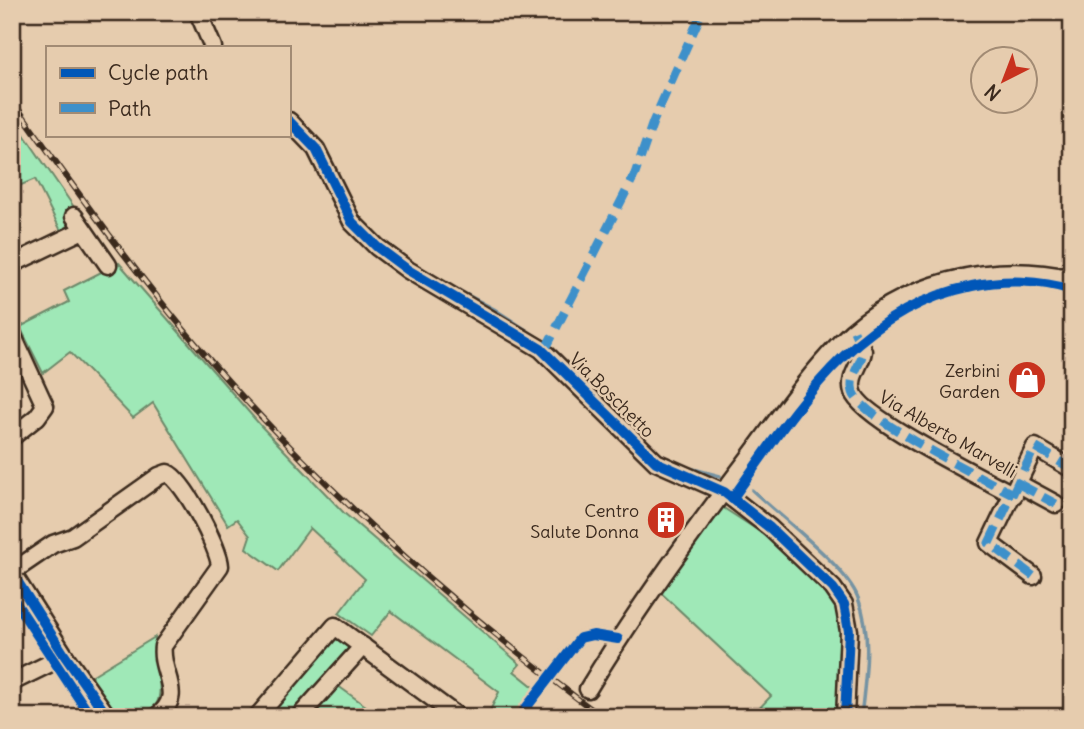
<svg xmlns="http://www.w3.org/2000/svg" width="1084" height="729" font-family="Delius,sans-serif">
  <style>
    .green { fill: #9fe8b7; stroke: #6d896a; stroke-width: 2 }
    .lines { fill: none; stroke-linecap: round; stroke-linejoin: round }
    .stream { stroke: #7593a3; stroke-width: 3.5 }
    .minor-casing { stroke: #3b2a1e; stroke-width: 21 }
    .minor { stroke: #e6ccae; stroke-width: 16 }
    .rail-casing { stroke: #3b2a1e; stroke-width: 6 }
    .rail { stroke: #e6ccae; stroke-width: 3.5; stroke-dasharray: 10; stroke-linecap: butt }
    .quiet { stroke: #3e90ca; stroke-width: 9; stroke-dasharray: 18 9; stroke-linecap: butt }
    .cycleway-casing { stroke: #e6ccae; stroke-width: 15 }
    .cycleway { stroke: #0057b8; stroke-width: 10 }
    .labels { text-anchor: middle; dominant-baseline: central; stroke-width: 5; stroke-linejoin: round; paint-order: stroke }
    .poi-label { font-size: 18px; fill: #3b2a1e; stroke: #e6ccae; text-anchor: end }
    .street-label { font-size: 18px; fill: #3b2a1e; stroke: #e6ccae }
  </style>
  <rect width="100%" height="100%" fill="#e6ccae"/>
  <filter id="ink" filterUnits="userSpaceOnUse"><feTurbulence type="fractalNoise" baseFrequency=".0143" numOctaves="2"/><feDisplacementMap in="SourceGraphic" scale="14" xChannelSelector="R" yChannelSelector="G"/><feConvolveMatrix kernelMatrix="1 2 1 2 8 2 1 2 1" color-interpolation-filters="sRGB"/></filter>
  <g filter="url(#ink)">
    <g class="green">
      <path d="M12,117L76,210L65,219L69,227L61,231L35,179L12,189Z"/>
      <path d="M119,263L261,426L344,513L520,664L514,671L535,688L516,717H487L499,692L391,611L371,636L339,613L365,579L310,528L278,571L246,548L250,536L237,519L228,525L153,403L133,418L70,352L43,373L20,327L69,302L64,291Z"/>
      <path d="M722,507L765,535L834,600L842,631L837,717H751L771,696L658,590L716,510Z"/>
      <path d="M334,634L352,646L287,717H263Z"/>
      <path d="M155,637C154,683 181,717 115,717L88,678Z"/>
      <path d="M334,683L381,717H305Z"/>
    </g>
    <g class="lines">
      <g class="stream">
        <path d="M441,281L494,309L543,341"/>
        <path d="M686,467L720,476"/>
        <path d="M752,490C779,516 846,566 858,598C873,635 865,679 861,717"/>
      </g>
      <g class="minor-casing">
        <g id="minor">
          <path d="M198,12L213,47"/>
          <path d="M289,121L316,149L352,222L377,247L408,270L541,349L656,462L724,492L770,528L833,588L844,604L849,631L845,717"/>
          <path d="M74,216L108,265"/>
          <path d="M12,264L83,230"/>
          <path d="M854,331L863,351C861,366 848,376 853,392C860,418 985,479 1014,495"/>
          <path d="M12,334L45,406L37,417L12,437"/>
          <path d="M1019,484L1056,504"/>
          <path d="M12,572L53,544L73,537L159,476L167,473C184,480 219,548 220,566L163,646C159,674 187,695 156,717"/>
          <path d="M12,573L65,656L108,717"/>
          <path d="M1033,576L989,543L1035,447L1072,469"/>
          <path d="M12,682L65,656"/>
          <path d="M588,689C633,614 683,545 736,475C770,431 802,382 841,342C901,283 991,260 1072,279"/>
          <path d="M257,717L335,626L458,717"/>
          <path d="M299,717L363,646"/>
        </g>
      </g>
      <use href="#minor" class="minor"/>
      <g class="rail-casing">
        <path id="rail" d="M12,100C83,201 155,301 239,393C349,513 471,620 602,717"/>
      </g>
      <use href="#rail" class="rail"/>
      <g class="quiet">
        <path d="M854,331L863,351C861,366 848,376 853,392C860,418 985,479 1014,495"/>
        <path d="M544,352L635,174L653,122L702,12"/>
        <path d="M1019,484L1056,504"/>
        <path d="M1033,576L989,543L1035,447L1072,469"/>
      </g>
      <g class="cycleway-casing">
        <g id="cycleway">
          <path d="M289,121L316,149L352,222L377,247L408,270L541,349L656,462L724,492L770,528L833,588L844,604L849,631L845,717"/>
          <path d="M732,499C797,408 855,310 972,286C1004,279 1040,280 1072,290"/>
          <path d="M12,573L65,656L108,717"/>
          <path d="M12,597L91,717"/>
          <path d="M519,717L580,638L593,635L618,639"/>
        </g>
      </g>
      <use href="#cycleway" class="cycleway"/>
    </g>
  </g>
  <defs>
    <g id="shop-disc" transform="scale(2.0125)"><circle r="9.5" fill="#c8321e" stroke="#e6ccae"/><path d="M-5-2.5h2.3a2.7 3.5 0 0 1 5.4 0H5L5.5 6h-11ZM-1.5-2.5h3a1.5 2.3 0 0 0-3 0Z" fill="#fff"/></g>
    <g id="building-disc" transform="scale(2.0125)"><circle r="9.5" fill="#c8321e" stroke="#e6ccae"/><path d="M-4-6H4V6H1V3H-1V6H-4ZM-2.5-4.3h1.7v1.8h-1.7ZM.8-4.3h1.7v1.8H.8ZM-2.5-1h1.7V.8h-1.7ZM.8-1h1.7V.8H.8Z" fill="#fff"/></g>
  </defs>
  <g fill-rule="evenodd">
    <use href="#shop-disc" x="1027" y="380"/>
    <use href="#building-disc" x="666" y="520"/>
  </g>
  <g class="labels">
    <g class="poi-label">
      <text x="1000" y="370">Zerbini<tspan x="1000" dy="21">Garden</tspan></text>
      <text x="639" y="510">Centro<tspan x="639" dy="21">Salute Donna</tspan></text>
    </g>
    <g class="street-label">
      <text transform="translate(612 395) rotate(45)">Via Boschetto</text>
      <text transform="translate(948 434) rotate(30)">Via Alberto Marvelli</text>
    </g>
  </g>
  <rect width="1084" height="729" fill="none" stroke="#e6ccae" stroke-width="42"/>
  <rect x="21" y="21" width="1042" height="687" fill="none" stroke="#3b2a1e" stroke-width="2.5" filter="url(#ink)"/>
  <rect x="46" y="46" width="245" height="91" fill="#e6ccae" stroke="#a28b74" stroke-width="2"/>
  <rect x="60" y="68" width="35" height="10" fill="#0057b8" stroke="#a28b74" stroke-width="2"/>
  <text x="108" y="80" font-size="21" fill="#3b2a1e">Cycle path</text>
  <rect x="60" y="103" width="35" height="10" fill="#3e90ca" stroke="#a28b74" stroke-width="2"/>
  <text x="108" y="116" font-size="21" fill="#3b2a1e">Path</text>
  <g transform="translate(1004 80) rotate(222)"><circle r="33" fill="#e6ccae" stroke="#a28b74" stroke-width="2"/>
  <path d="M0-5L12 26L0 18L-12 26Z" fill="#c8321e"/>
  <text y="-10" font-size="19" font-weight="bold" text-anchor="middle" fill="#3b2a1e">N</text>
  </g>
</svg>
